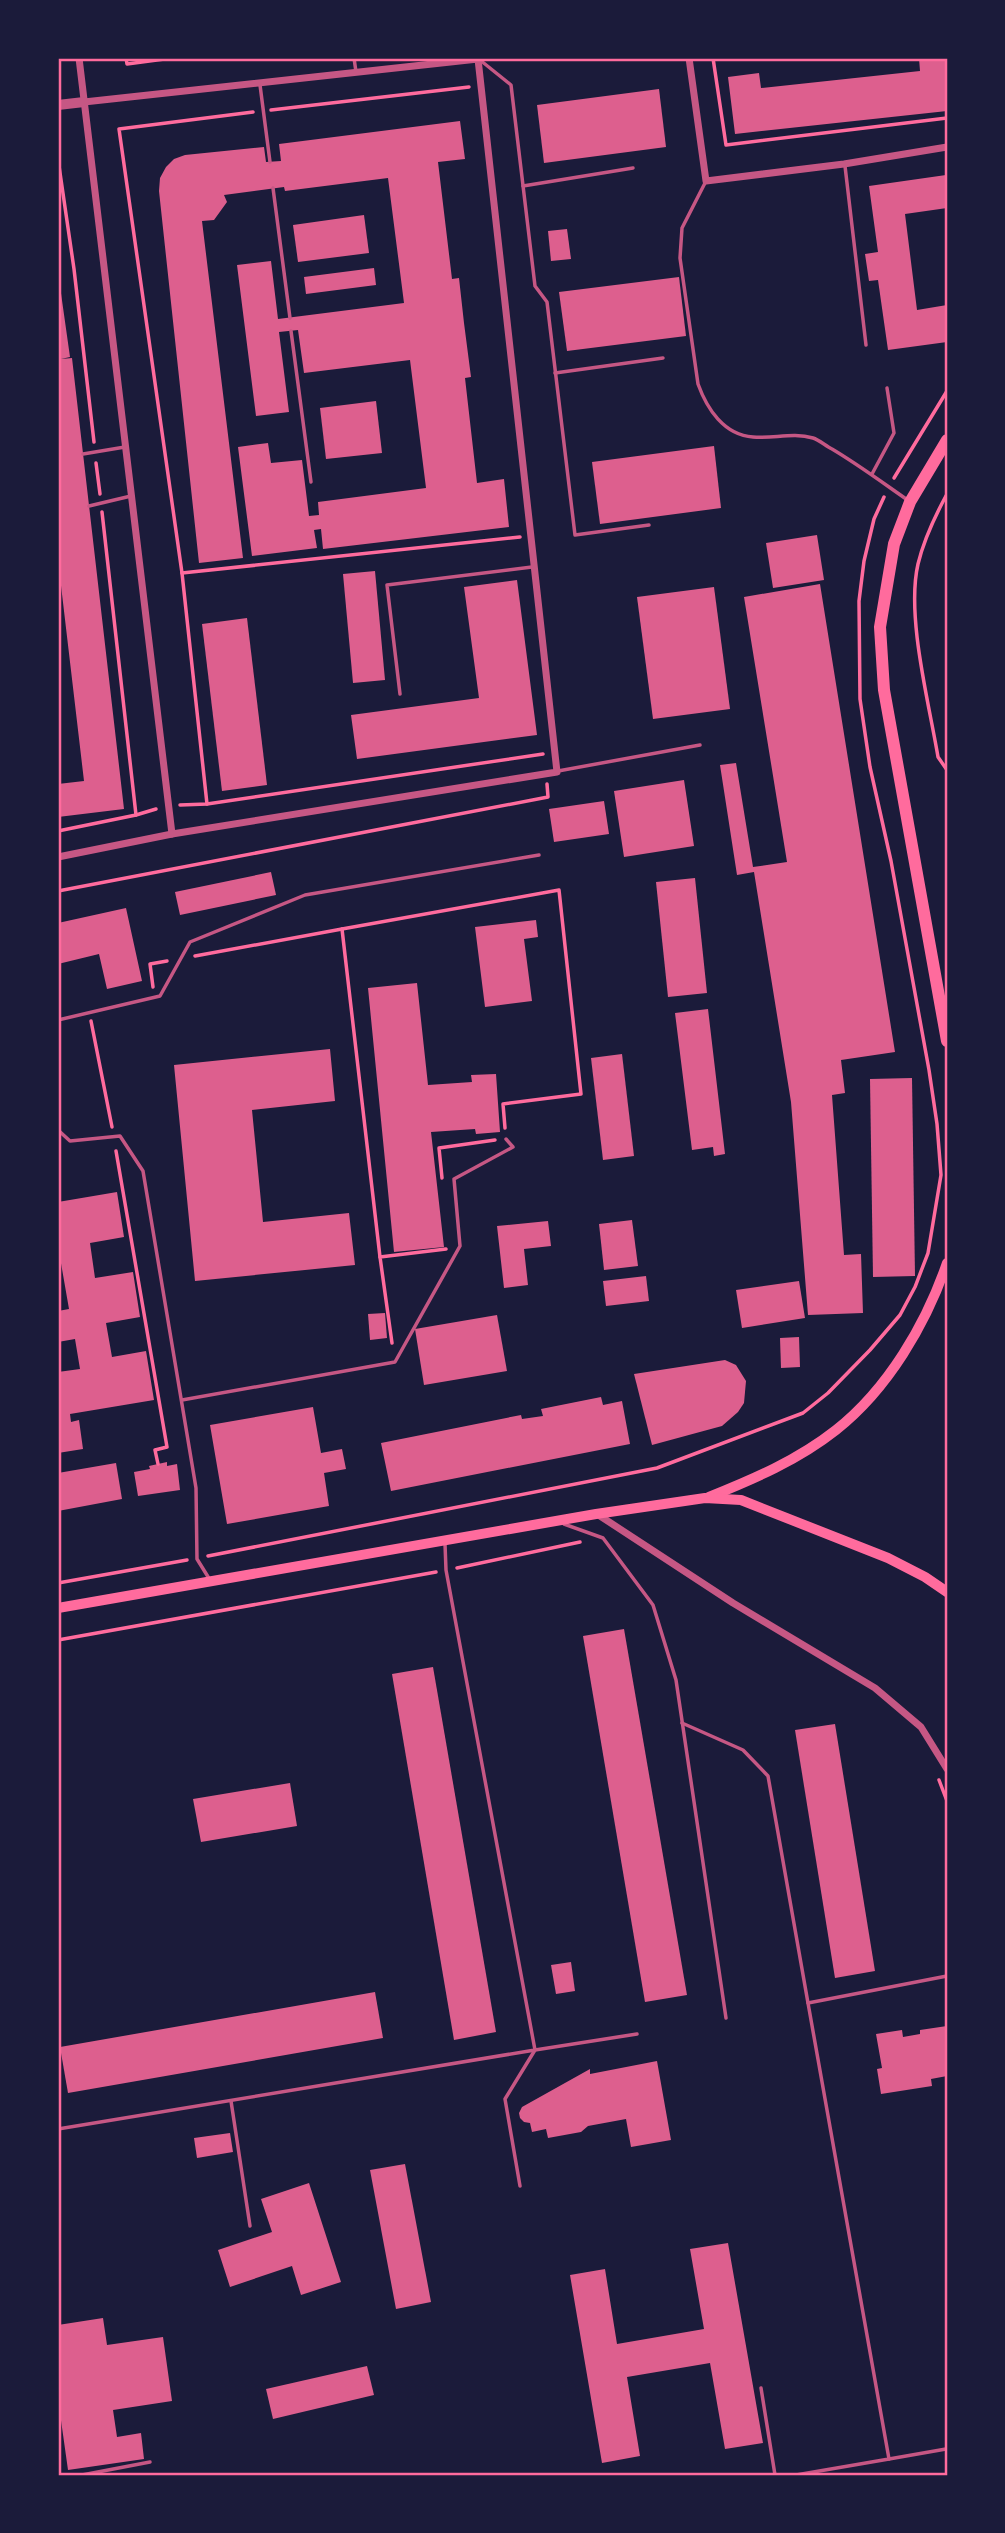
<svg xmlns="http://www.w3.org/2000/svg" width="1005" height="2533" font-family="'Work Sans',sans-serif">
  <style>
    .building { fill: #dd5f8e }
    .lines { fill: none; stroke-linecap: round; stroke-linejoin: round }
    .path { stroke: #ff6b9d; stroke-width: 3.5 }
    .service { stroke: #c65784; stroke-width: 3.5 }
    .minor { stroke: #c65784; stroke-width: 7 }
    .tertiary { stroke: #c65784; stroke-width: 10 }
    .secondary { stroke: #ff6b9d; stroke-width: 10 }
    .primary { stroke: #ff6b9d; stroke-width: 12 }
    .neatline { fill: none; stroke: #ff6b9d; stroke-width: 2.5 }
  </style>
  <rect width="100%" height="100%" fill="#1b1b3a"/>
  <g class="building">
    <path d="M919,58H947V111L735,134L728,77L759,73L761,88L920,71Z"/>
    <path d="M659,89L666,147L544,163L537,105Z"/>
    <path d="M460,121L465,159L438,162L452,279L459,278L464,323L471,377L465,378L477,483L504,479L509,527L323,549L321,529L314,530L317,548L252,556L238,447L268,443L271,463L302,460L309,516L319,515L318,502L426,488L410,360L304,373L298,330L279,332L289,412L256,416L237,265L271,261L278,319L404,303L388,178L285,191L284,187L224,195L227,202L214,220L202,221L243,558L199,563L159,191L160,178L166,167L174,159L185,155L264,147L266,162L281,161L279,144Z"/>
    <path d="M946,175L947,208L905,214L917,310L947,305V342L888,350L878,280L869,281L865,254L878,252L869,186Z"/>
    <path d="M364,215L369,253L298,262L293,225Z"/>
    <path d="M567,229L571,259L551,261L548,231Z"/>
    <path d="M374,268L376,285L306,294L304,277Z"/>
    <path d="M58,272L70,357L61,359L72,358L124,809L58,817V784L84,781L58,560Z"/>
    <path d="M679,277L686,336L567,351L559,292Z"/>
    <path d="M376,401L382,453L326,459L320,408Z"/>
    <path d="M714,446L721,508L600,524L592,462Z"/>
    <path d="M817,535L824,580L773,588L766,543Z"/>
    <path d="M375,571L385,680L353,683L343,574Z"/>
    <path d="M517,580L537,735L357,759L351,715L479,698L464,587Z"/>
    <path d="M820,584L895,1052L841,1060L845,1093L832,1095L844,1255L861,1254L863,1313L808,1315L791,1102L754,872L737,875L720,765L736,763L753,867L787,862L744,597Z"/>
    <path d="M714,587L730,709L653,719L637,597Z"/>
    <path d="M247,618L267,785L222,791L202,624Z"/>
    <path d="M684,780L694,846L624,857L614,791Z"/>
    <path d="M604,801L609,834L554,842L549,809Z"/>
    <path d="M271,872L276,895L180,915L175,892Z"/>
    <path d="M695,878L707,993L668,997L656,882Z"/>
    <path d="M126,908L142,981L107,989L99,954L58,964V923Z"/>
    <path d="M536,920L538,937L524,939L532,1001L485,1007L475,927Z"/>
    <path d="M417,983L428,1085L472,1082L471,1075L496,1074L500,1132L476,1134L475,1129L431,1132L444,1247L394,1252L368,988Z"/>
    <path d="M708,1009L725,1154L714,1156L713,1147L692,1150L675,1013Z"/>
    <path d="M330,1049L335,1101L252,1110L263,1222L349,1213L355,1265L195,1281L174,1065Z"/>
    <path d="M622,1054L634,1156L603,1160L591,1058Z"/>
    <path d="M912,1078L915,1276L873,1277L870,1079Z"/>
    <path d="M117,1192L124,1237L90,1243L95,1278L133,1272L140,1317L106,1323L112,1357L146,1351L154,1400L70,1414L71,1422L79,1420L83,1449L58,1453V1372L80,1369L75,1339L58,1342V1311L69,1309L58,1246V1202Z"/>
    <path d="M632,1220L638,1266L604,1270L599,1224Z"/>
    <path d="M548,1221L551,1246L524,1249L528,1285L504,1288L497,1226Z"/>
    <path d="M646,1276L649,1301L606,1306L603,1281Z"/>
    <path d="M799,1281L805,1318L742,1328L736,1290Z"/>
    <path d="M385,1313L387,1338L370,1340L368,1314Z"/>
    <path d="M497,1315L507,1371L424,1385L415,1329Z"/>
    <path d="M799,1337L800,1367L781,1368L780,1338Z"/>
    <path d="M725,1360L736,1365L746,1381L744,1403L738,1412L722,1426L652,1445L634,1374Z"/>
    <path d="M601,1397L603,1405L622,1401L630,1444L391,1491L381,1443L521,1415L522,1419L543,1416L541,1409Z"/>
    <path d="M313,1407L321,1453L342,1449L346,1469L324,1473L329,1506L227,1524L210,1425Z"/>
    <path d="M167,1462V1466L177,1464L180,1490L138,1496L134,1472L150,1469L149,1466Z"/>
    <path d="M116,1463L122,1499L58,1511V1473Z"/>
    <path d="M624,1629L687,1995L645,2002L583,1636Z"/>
    <path d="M433,1667L496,2032L454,2040L392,1674Z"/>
    <path d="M835,1724L875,1971L835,1978L795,1730Z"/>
    <path d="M290,1783L297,1826L201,1842L193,1799Z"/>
    <path d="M571,1962L575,1991L556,1994L551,1965Z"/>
    <path d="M375,1992L383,2038L68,2093L60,2047Z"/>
    <path d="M947,2026V2076L931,2079L932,2086L881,2094L877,2069L882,2068L876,2034L902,2030L903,2037L920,2034V2030Z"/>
    <path d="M657,2061L671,2140L631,2147L626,2119L588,2126L581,2132L548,2138L546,2129L532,2132L530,2123L524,2122L520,2118L519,2113L522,2107L590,2069V2074Z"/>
    <path d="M230,2133L233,2152L197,2158L194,2138Z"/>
    <path d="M405,2164L431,2302L396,2309L370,2170Z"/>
    <path d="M309,2183L341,2282L301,2295L292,2266L230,2287L218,2250L272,2232L261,2199Z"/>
    <path d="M728,2243L763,2443L725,2449L710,2363L627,2377L640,2456L602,2463L570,2275L605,2269L617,2344L704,2329L690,2249Z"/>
    <path d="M103,2318L107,2345L163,2337L172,2401L113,2410L117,2437L141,2433L144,2459L68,2470L58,2399V2325Z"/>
    <path d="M367,2366L374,2395L273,2419L266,2389Z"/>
  </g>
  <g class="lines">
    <g class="path">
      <path d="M126,58L127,64L172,58"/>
      <path d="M713,58L726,145L947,118"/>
      <path d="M271,110L469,87"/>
      <path d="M58,159L74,269L94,442"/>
      <path d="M96,463L100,494"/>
      <path d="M894,478L947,391"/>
      <path d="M947,494C935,516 924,539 918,564C906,616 929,703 938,757L947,770"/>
      <path d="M182,573L520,537"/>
      <path d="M207,804L182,573L119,129L253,112"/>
      <path d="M180,805L207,804L543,754"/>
      <path d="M136,815L156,809"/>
      <path d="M58,831L136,815L102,512"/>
      <path d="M58,891L548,797L547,784"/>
      <path d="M195,956L342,929"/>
      <path d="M153,987L150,964L167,961"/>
      <path d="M91,1021L112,1127"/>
      <path d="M116,1151L167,1447L155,1450L158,1464"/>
      <path d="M442,1178L439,1148L495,1140"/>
      <path d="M380,1257L342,929L559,890L581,1094L503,1104L505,1128"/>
      <path d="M392,1343L380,1257L446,1249"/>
      <path d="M208,1556L657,1468L803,1413L828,1393L870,1350L900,1315L915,1287L928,1253L941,1175L937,1124L929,1070L891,861L870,767L860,699L859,601L864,561L874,519L884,497"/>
      <path d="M457,1568L580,1542"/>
      <path d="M58,1583L187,1560"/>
      <path d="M58,1640L436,1572"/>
      <path d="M939,1780L947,1801"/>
    </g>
    <g class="service">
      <path d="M354,58L356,72"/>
      <path d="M480,60L511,85L535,286L547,302L575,535L649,525"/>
      <path d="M260,85L270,162"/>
      <path d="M845,166L866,345"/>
      <path d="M705,183L682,228L680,258L698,384C707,409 724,435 753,437C773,439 793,432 813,438C819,440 826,446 832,449C859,465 883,483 909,501"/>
      <path d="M523,186L633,168"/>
      <path d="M273,188L290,318"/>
      <path d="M291,331L311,482"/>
      <path d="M555,373L663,358"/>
      <path d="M83,454L125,447"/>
      <path d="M872,474L894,433L887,388"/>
      <path d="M89,506L131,496"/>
      <path d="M400,694L387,585L532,567"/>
      <path d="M558,771L700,745"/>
      <path d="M58,1020L160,996L190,942L305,895L539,855"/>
      <path d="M58,1130L70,1141L120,1136L143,1171L196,1488L197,1559L210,1580"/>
      <path d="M182,1400L395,1362L460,1246L454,1179L513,1147L506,1139"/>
      <path d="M564,1524L603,1538L653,1605L676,1680L726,2018"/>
      <path d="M682,1723L743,1750L768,1776L808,2003"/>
      <path d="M231,2101L250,2226"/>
      <path d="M58,2129L535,2050L446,1570L445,1544"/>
      <path d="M520,2186L505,2099L535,2050L637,2034"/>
      <path d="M761,2388L775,2475"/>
      <path d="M889,2459L946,2449"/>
      <path d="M82,2475L150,2462"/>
      <path d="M796,2475L889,2459L808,2003L947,1976"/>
    </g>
    <g class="minor">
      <path d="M79,58L172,834"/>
      <path d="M689,58L706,181L844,164L947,147"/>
      <path d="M58,857L172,834L557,772L478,59L84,102"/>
      <path d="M597,1514L733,1603L875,1688L921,1727L947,1769"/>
    </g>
    <path class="tertiary" d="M58,105L84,102"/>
    <g class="secondary">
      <path d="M709,1497C754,1479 798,1460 836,1430C888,1389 926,1324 947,1263"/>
      <path d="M58,1608L596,1514L705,1498L741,1500L888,1558L925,1577L947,1592"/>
    </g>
    <path class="primary" d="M947,440L910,502L894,544L880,627L884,690L947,1041"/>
  </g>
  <rect width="1005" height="2533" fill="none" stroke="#1b1b3a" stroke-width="119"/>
  <rect x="60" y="60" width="886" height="2414" class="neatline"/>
</svg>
